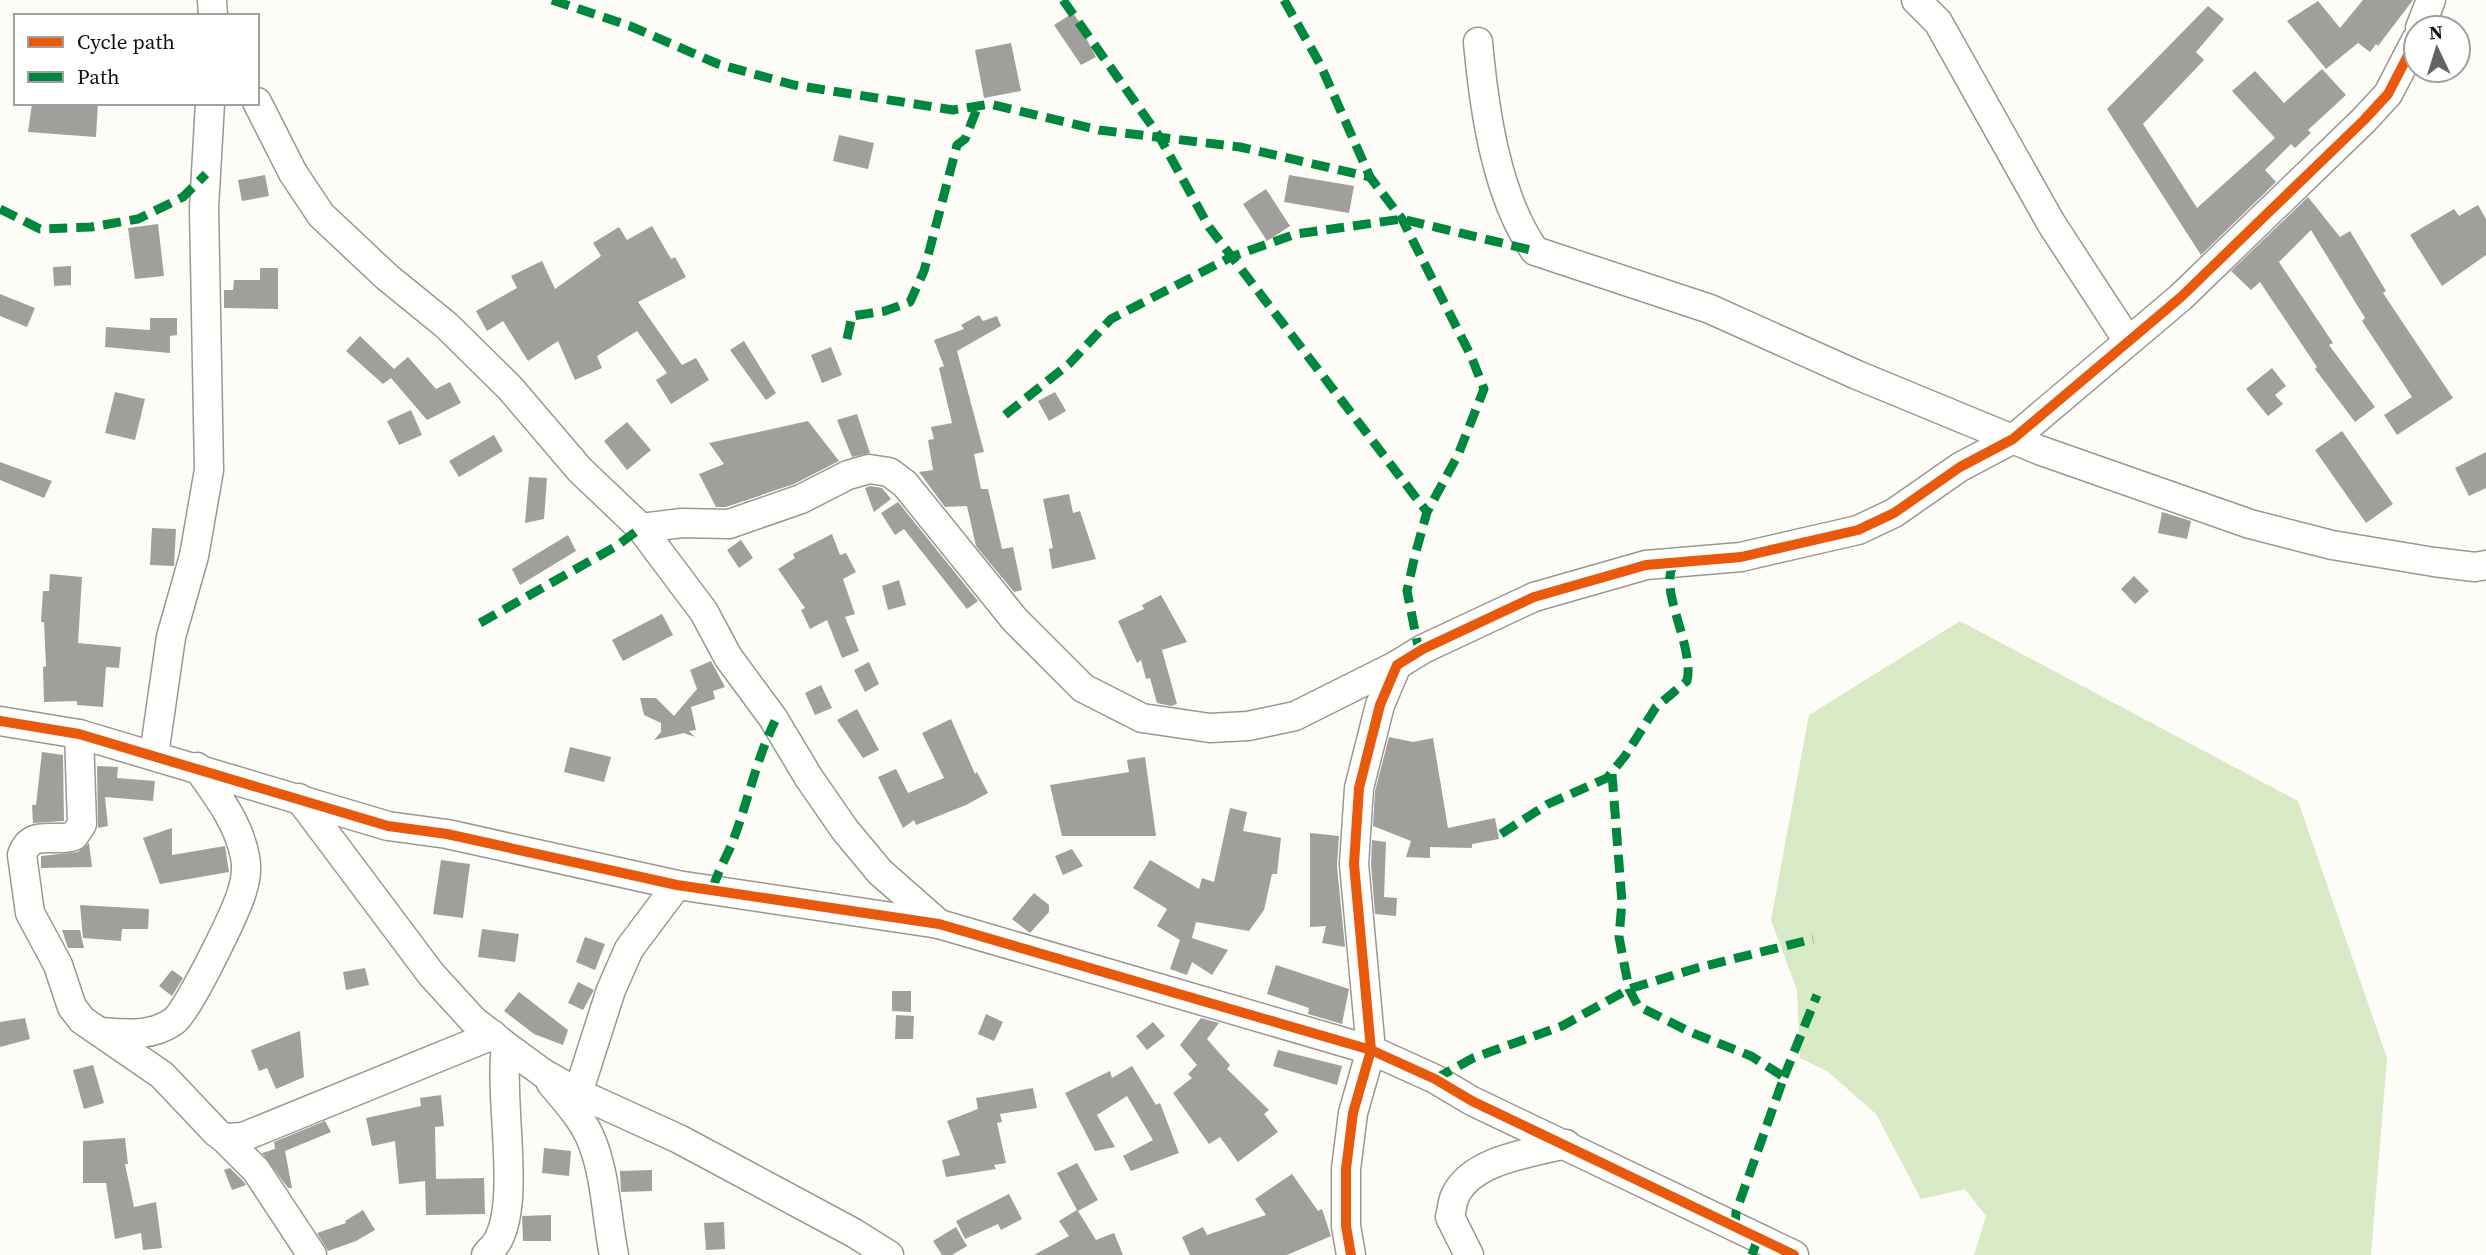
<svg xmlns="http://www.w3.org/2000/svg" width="2486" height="1255" font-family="'Source Serif 4',serif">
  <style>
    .forest { fill: #d8eac5 }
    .building { fill: #a19f9c }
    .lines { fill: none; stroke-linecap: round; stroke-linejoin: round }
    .minor-casing { stroke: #979795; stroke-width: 31 }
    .minor { stroke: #fffffe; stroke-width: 28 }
    .quiet { stroke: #00873e; stroke-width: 9; stroke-dasharray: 18 9; stroke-linecap: butt }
    .cycleway-casing { stroke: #fff; stroke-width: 15 }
    .cycleway { stroke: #e8590c; stroke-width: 10 }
  </style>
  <rect width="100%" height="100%" fill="#fdfcf7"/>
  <path class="forest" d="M1960,621L2298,801L2387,1058L2371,1255H1974L1986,1216L1965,1189L1921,1199L1876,1114L1827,1071L1800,1058L1797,990L1771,920L1809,715Z"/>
  <g class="building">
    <path d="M2363,0H2413L2378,46L2376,44L2370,52L2358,43L2326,69L2287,21L2318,1L2340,28Z"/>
    <path d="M2208,6L2224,19L2196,52L2204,60L2143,124L2197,208L2275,138L2232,91L2255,71L2284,103L2322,69L2346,95L2308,130L2311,133L2295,148L2291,144L2265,170L2276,182L2201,255L2107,109Z"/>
    <path d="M1073,13L1089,36L1086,38L1096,57L1081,65L1054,25Z"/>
    <path d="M1011,43L1021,91L984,98L975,50Z"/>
    <path d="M32,103H98L96,137L28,132Z"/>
    <path d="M839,135L874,143L868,169L833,161Z"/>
    <path d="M265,175L269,196L242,201L238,180Z"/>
    <path d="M1289,175L1354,186L1349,213L1284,202Z"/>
    <path d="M1266,189L1290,226L1267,241L1243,204Z"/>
    <path d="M2308,197L2340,237L2350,231L2386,291L2383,293L2453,398L2397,435L2384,415L2412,397L2362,321L2365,318L2311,230L2279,262L2333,343L2329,345L2375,407L2355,422L2315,369L2317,367L2260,282L2251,290L2231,271Z"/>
    <path d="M2478,205L2486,219V255L2442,286L2410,235L2454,209L2459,216Z"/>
    <path d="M158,224L164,276L135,279L128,228Z"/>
    <path d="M652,226L671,259L675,257L686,277L638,302L682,365L696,358L709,380L671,404L656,380L667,373L637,331L597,356L602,368L575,380L558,341L528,361L503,321L487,331L476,311L517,288L511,276L542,261L555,289L601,256L593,243L619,227L627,240Z"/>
    <path d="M71,266V285L54,286L53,267Z"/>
    <path d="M260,268H278V309L224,308V290H233L234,280H260Z"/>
    <path d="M0,294L35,308L27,327L0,316Z"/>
    <path d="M979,315L983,321L997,316L1001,326L957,351L984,452L974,454L981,489H988L1002,549L1013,547L1022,590L1014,592L976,546L967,506L945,507L919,472L933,470L928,440L934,439L931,427L952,423L939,368L944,366L934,340L964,329L961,325Z"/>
    <path d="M150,318H177V335L170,336V353L105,347L106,327L150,330Z"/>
    <path d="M360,336L394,369L408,357L436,389L450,382L461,403L427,420L391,378L383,384L346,351Z"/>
    <path d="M744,341L776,393L766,400L730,350Z"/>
    <path d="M831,347L842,375L822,383L811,355Z"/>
    <path d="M2272,368L2286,386L2275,395L2283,404L2268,416L2246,389Z"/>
    <path d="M115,392L145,399L135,440L105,433Z"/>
    <path d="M1055,392L1066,411L1049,421L1038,401Z"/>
    <path d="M411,410L422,435L399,445L387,421Z"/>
    <path d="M857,414L870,453L852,457L837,420Z"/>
    <path d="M808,421L839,461L794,484L726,507H716L699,474L724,464L709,443Z"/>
    <path d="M627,422L651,450L627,470L604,441Z"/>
    <path d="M2342,431L2393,504L2366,523L2315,450Z"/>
    <path d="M494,435L503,451L459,477L449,461Z"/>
    <path d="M2486,452V488L2469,496L2455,468Z"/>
    <path d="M0,462L52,481L44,498L0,480Z"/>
    <path d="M529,477L547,478L544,519L525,523Z"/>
    <path d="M870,486L882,488L891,499L874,512L865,488Z"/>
    <path d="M1069,494L1073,513L1080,511L1096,559L1052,569L1049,549L1053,548L1043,499Z"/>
    <path d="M898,502L978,601L967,609L904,529L895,535L881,513Z"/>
    <path d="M2162,512L2191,521L2187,539L2158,533Z"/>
    <path d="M152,528L176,529L174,566L150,565Z"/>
    <path d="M832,534L840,555L846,553L856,572L843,579L855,614L845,617L859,651L842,658L827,620L810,629L801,610L805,608L778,569L795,558L793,554Z"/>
    <path d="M568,535L576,551L520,585L512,569Z"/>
    <path d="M741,540L753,558L739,568L727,550Z"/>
    <path d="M50,574L82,577L78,643L121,647L119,668L106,667L103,707L77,705V701L44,702L43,667L46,666L44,622H41L43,591H49Z"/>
    <path d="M2134,576L2149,591L2135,604L2121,589Z"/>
    <path d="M899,580L906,605L888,610L882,586Z"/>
    <path d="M1161,595L1187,642L1162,650L1177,704L1171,706L1157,703L1150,678L1146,679L1141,660L1137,663L1118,621L1144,609L1142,605Z"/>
    <path d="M662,614L673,635L623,661L612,640Z"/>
    <path d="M711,661L725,687L713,691L715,699L691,707L696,730L689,731L695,737L684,733L654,740L661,732V723L644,715L640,698H656L674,716L697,689L690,670Z"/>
    <path d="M869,662L879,684L865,692L854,670Z"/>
    <path d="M821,685L832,708L815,715L805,693Z"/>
    <path d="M857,709L879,750L863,758L837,720Z"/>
    <path d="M951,719L975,774L977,772L988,793L966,805L916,825L914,820L903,828L878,777L896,769L908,793L944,778L922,733Z"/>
    <path d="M1389,737L1413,742L1433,738L1448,828L1495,818L1499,839L1472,844V848L1430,847V858L1406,857L1411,841L1373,826L1375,791Z"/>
    <path d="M570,747L611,757L604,782L564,772Z"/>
    <path d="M42,752L63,755L64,821L33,823L32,805H36Z"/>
    <path d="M1145,757L1156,836H1062L1050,785L1129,772L1127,760Z"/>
    <path d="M97,766L118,767L117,778L155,781L153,801L105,797L108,826L98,828Z"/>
    <path d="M1230,808L1247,812L1243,831L1281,838L1277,874H1272L1264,910L1249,931L1196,922L1192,938L1228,950L1212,975L1192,962L1187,975L1170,969L1180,940L1157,926L1167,909L1133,888L1150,860L1199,889L1202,878L1214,882Z"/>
    <path d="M172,828V855L225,846L229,872L160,884L143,838Z"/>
    <path d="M1310,833L1339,836L1337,866L1345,947L1322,943L1326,926L1310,927Z"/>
    <path d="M1372,840L1386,842L1384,897L1397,898L1396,916L1375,914L1371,864Z"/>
    <path d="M89,843L92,867L41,868V856L78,852Z"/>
    <path d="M1072,849L1083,866L1063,875L1055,856Z"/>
    <path d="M441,860L470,864L463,918L433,914Z"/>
    <path d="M1034,893L1049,905V912L1030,933L1012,919Z"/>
    <path d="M80,905L149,909L148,929H122L121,941L83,938Z"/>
    <path d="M482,929L519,934L515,962L478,957Z"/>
    <path d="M62,930H80L84,948H68Z"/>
    <path d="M585,937L605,944L595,970L576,962Z"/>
    <path d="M1276,965L1349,989L1342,1024L1308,1014L1309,1008L1267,994Z"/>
    <path d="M365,968L369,985L346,990L343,972Z"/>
    <path d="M172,970L183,978L172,996L159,986Z"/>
    <path d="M578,982L594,990L583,1010L568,1003Z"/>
    <path d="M892,991H911V1012L892,1011Z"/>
    <path d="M519,992L568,1030L563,1045L534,1034L504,1011Z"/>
    <path d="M986,1014L1003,1022L994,1041L978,1034Z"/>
    <path d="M896,1015L914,1016L913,1039H895Z"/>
    <path d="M25,1018L30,1039L0,1047V1022Z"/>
    <path d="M1201,1018L1219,1023L1207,1039L1230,1065L1227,1069L1269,1110L1264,1114L1278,1132L1238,1162L1220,1137L1209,1144L1173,1093L1192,1078L1188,1074L1197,1065L1180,1045Z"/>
    <path d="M1153,1022L1165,1036L1147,1050L1136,1036Z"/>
    <path d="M300,1031L304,1077L276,1089L267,1068L259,1071L251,1050Z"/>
    <path d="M1278,1050L1342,1066L1337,1085L1273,1066Z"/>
    <path d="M93,1065L104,1103L84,1109L73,1070Z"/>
    <path d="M1132,1066L1156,1105L1160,1103L1179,1153L1131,1171L1123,1156L1153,1140L1127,1096L1097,1115L1115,1147L1095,1151L1065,1093L1110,1071L1112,1078Z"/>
    <path d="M1033,1088L1037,1108L1000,1114L1002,1122L997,1123L1006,1163L994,1165L996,1169L946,1177L942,1160L960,1155L947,1121L978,1109L976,1098Z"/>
    <path d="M441,1095L444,1126L435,1127L436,1179L484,1178L485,1214L426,1215L425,1181L399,1184L395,1141L372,1146L366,1118L421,1106L420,1098Z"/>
    <path d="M325,1121L331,1132L285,1151L292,1188H288L262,1153L275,1149L274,1142Z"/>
    <path d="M125,1138L128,1164H125L134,1207L156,1202L162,1248L143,1250L141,1233L115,1239L106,1183H83V1141Z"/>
    <path d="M544,1148L571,1151L569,1176L542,1173Z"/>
    <path d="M1077,1163L1098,1200L1078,1211L1096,1240L1114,1233L1123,1255H1034L1069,1236L1059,1221L1077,1210L1057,1173Z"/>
    <path d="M230,1168L243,1181L246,1185L232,1190L224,1170Z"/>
    <path d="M652,1170V1191L621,1192L620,1171Z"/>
    <path d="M1292,1174L1318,1211L1322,1209L1331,1236L1287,1255H1190L1182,1237L1203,1227L1207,1235L1266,1215L1255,1199Z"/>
    <path d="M1009,1194L1022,1219L1001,1230L998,1224L965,1239L956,1221Z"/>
    <path d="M363,1210L375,1230L356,1241L328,1251L317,1233L346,1223L345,1221Z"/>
    <path d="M551,1215V1241H523L522,1216Z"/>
    <path d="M724,1222L725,1249L706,1250L704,1223Z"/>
    <path d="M956,1227L967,1246L952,1255H942L933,1241Z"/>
  </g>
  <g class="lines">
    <g class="minor-casing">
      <g id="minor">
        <path d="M212,0L213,16"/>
        <path d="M1916,0L1938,22L2051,223L2128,341"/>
        <path d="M2420,28L2431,0"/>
        <path d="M1478,42C1484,108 1496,196 1535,251L1710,309L1857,375L2039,450L2250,524L2332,545L2434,562L2475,567L2486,565"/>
        <path d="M257,102L293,173L321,215L387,277L446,325L510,388L580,470L641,528L704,612L728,657L773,718L809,778L845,830L880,872L939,924"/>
        <path d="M641,528L682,523L729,524L801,499L848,475L869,469L889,472L905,484L1015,620L1083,688L1142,718L1210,728L1248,726L1295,716L1397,665"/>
        <path d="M0,721L79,734L388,826L447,834L677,885L939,924L1371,1050L1435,1079L1472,1101L1794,1255"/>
        <path d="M79,734L82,824L74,836C54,843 31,828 22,855L30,913L58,965L72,1007L82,1020L162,1075L217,1133L224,1138L243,1137L493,1035"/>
        <path d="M154,755L171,637L194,556L209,470L204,208L210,103"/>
        <path d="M299,798L431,974L473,1020L506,1046L543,1073L578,1093L679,1139L854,1233L889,1255"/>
        <path d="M101,1032C126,1034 152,1037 174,1021C188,1011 238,909 243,888C246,878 247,867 245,857C239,823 216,794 197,767"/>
        <path d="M551,1083C565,1100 581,1117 590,1137C606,1173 606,1216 614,1255"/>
        <path d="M578,1093L611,990L629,949L677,885"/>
        <path d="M224,1138L256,1170L312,1255"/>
        <path d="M486,1255C490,1250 497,1244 499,1238C520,1196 499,1099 506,1046"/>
        <path d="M1351,1255L1346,1226V1169L1353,1113L1371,1050L1354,864L1359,788L1380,705L1397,665L1423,649L1534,597L1646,565L1741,557L1810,541L1858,530L1894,513L1960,467L2013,439L2181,297L2364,120L2388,94L2416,40"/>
        <path d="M1469,1255L1450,1217C1452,1211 1452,1202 1455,1196C1472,1159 1532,1153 1566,1144"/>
      </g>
    </g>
    <use href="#minor" class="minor"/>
    <g class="quiet">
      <path d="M552,0L630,26L718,64L794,85L953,110L990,104L1099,130L1240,147L1370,177L1402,219L1471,356L1484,389L1458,455L1427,512L1415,555L1407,591L1419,651"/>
      <path d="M1063,0L1159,136L1209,227L1427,512"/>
      <path d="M1284,0L1320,64L1370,177"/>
      <path d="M0,209L40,229L91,227L138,219L183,197L206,174"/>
      <path d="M847,339L852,316L885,311L910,302L924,271L957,145L965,139L978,106"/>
      <path d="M1005,415L1070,363L1111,319L1231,257L1296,234L1402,219L1535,251"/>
      <path d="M480,623L615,547L641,528"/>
      <path d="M1612,774L1622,902L1619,937L1629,989L1638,1006L1690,1032L1751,1056L1784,1077L1736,1212L1735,1227"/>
      <path d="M1501,834L1548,804L1607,778L1625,756L1656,707L1687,681C1695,645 1656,587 1675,563"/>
      <path d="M713,888C718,870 728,855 734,838C749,798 756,760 775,721"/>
      <path d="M1784,1077L1817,995"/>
      <path d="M1435,1079L1473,1058L1562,1026L1629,989L1697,968L1813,939"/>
      <path d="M1752,1255L1758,1238"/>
    </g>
    <g class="cycleway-casing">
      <g id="cycleway">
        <path d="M0,721L79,734L388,826L447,834L677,885L939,924L1371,1050L1435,1079L1472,1101L1794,1255"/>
        <path d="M1351,1255L1346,1226V1169L1353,1113L1371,1050L1354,864L1359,788L1380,705L1397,665L1423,649L1534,597L1646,565L1741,557L1810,541L1858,530L1894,513L1960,467L2013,439L2181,297L2364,120L2388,94L2416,40"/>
      </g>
    </g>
    <use href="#cycleway" class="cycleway"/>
  </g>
  <rect x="14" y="14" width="245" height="91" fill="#ffffff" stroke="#a0a0a0" stroke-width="2"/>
  <rect x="28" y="37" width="35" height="10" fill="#e8590c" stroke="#a0a0a0" stroke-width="2"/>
  <text x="77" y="49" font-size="21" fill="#111111">Cycle path</text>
  <rect x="28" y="72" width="35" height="10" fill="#00873e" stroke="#a0a0a0" stroke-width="2"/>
  <text x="77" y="84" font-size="21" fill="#111111">Path</text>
  <g transform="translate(2437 49) rotate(356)"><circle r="33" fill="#ffffff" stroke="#a0a0a0" stroke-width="2"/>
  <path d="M0-5L12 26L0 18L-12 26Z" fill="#646362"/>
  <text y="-10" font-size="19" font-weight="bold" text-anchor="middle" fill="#111111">N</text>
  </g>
</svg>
